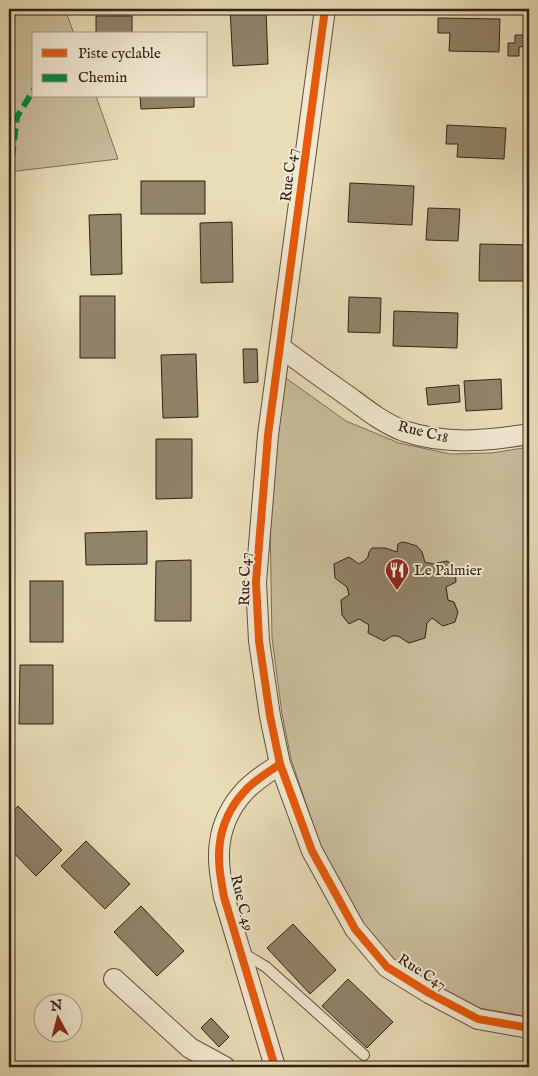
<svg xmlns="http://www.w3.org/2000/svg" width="538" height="1076" font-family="'IM FELL English',serif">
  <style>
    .green { fill: #cabd9c; stroke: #7e6f58 }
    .building { fill: #918369; stroke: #322114 }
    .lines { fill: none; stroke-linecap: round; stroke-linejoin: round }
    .lane-casing { stroke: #60503d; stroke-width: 12 }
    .street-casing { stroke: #60503d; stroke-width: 22 }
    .lane { stroke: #f1e9d1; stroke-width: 10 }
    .street { stroke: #f1e9d1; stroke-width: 20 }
    .quiet { stroke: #00873e; stroke-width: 6; stroke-dasharray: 12 6; stroke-linecap: butt }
    .cycleway-casing { stroke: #f1e9d1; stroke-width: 11 }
    .cycleway { stroke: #e8590c; stroke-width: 8 }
    .labels { text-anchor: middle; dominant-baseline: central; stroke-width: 4; stroke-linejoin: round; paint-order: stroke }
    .street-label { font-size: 15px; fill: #322114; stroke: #f1e9d1 }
    .poi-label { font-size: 15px; fill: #322114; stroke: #f1e9d1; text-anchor: start }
  </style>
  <rect width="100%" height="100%" fill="#e9ddb8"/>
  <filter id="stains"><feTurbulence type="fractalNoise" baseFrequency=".004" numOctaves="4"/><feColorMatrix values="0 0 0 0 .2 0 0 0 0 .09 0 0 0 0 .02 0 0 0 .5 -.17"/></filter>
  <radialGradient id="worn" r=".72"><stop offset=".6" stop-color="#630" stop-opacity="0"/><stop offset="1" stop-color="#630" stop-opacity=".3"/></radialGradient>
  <g class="green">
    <path d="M9,9H65L74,34H34V96H96L118,159L9,172Z"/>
    <path d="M283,376L346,421L399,443L450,454L492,453L529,447V1017L479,1008L432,985L393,961L361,924L321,848L291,759L282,714L272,638L270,522Z"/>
  </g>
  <g class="building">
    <path d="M230,9H266L268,64L233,66Z"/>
    <rect x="96" y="16" width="36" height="18"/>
    <path d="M438,18L500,19L499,52L449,51L450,33H438Z"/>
    <path d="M515,35H529V46L519,47V56H508V43H515Z"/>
    <path d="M140,96H194V107L141,109Z"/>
    <path d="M447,125L506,128L504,159L457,157L458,144H446Z"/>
    <rect x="141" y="181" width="64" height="33"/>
    <path d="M350,183L414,186L412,225L348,222Z"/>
    <path d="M428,208L460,209L458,241L426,240Z"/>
    <path d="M121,214L122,274L91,275L89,215Z"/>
    <path d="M232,222L233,282L201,283L200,223Z"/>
    <path d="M480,244L529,245V281H479Z"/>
    <rect x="80" y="296" width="35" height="62"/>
    <path d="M349,297L381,298L380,333L348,332Z"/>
    <path d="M394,311L458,313L457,348L393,346Z"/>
    <path d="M243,349H257L258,382L244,383Z"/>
    <path d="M196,354L198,417L163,418L161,355Z"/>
    <path d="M501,379L502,409L466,411L464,381Z"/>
    <path d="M459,385L460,402L428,405L426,388Z"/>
    <path d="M156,439H192V498L156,499Z"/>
    <path d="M147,531V564L86,565L85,533Z"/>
    <path d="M402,542L407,543L417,546L422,552L425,562L433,564L447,561L455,567L456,582L446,587L448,600L454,602L458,612L455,622L443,626L432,618L427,623L425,638L409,643L398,636H392L384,641L368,633L369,625L359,619L349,624L342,615L341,600L349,595L347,587L335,578L334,564L349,557L359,564L364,561L368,557L369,552L372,548H385L397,552L398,544Z"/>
    <path d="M191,560V621H155L156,561Z"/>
    <rect x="30" y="581" width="33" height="61"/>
    <path d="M20,665H53V724H19Z"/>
    <path d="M18,806L62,850L36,876L9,848V816Z"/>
    <path d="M86,841L130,884L105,909L61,866Z"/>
    <path d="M141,906L184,951L157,976L114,932Z"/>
    <path d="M293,924L336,970L310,994L267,948Z"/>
    <path d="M348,979L393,1022L367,1048L322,1006Z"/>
    <path d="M211,1018L229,1037L219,1047L201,1028Z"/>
  </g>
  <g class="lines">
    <g class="lane-casing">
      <path id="lane" d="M243,953L266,967L364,1055"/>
    </g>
    <g class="street-casing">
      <g id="street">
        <path d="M325,9L268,435L256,582L259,641L270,716L280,764L312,851L355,929L387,967L429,993L478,1019L529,1028"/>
        <path d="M280,347C304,365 328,382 352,399C368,411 385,424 404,431C445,445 488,441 529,434"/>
        <path d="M114,979L190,1048L225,1067"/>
        <path d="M275,1067L224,897C221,880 217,860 220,842C222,825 231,806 243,793C253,781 267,773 280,764"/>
      </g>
    </g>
    <use href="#lane" class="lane"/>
    <use href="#street" class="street"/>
    <path class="quiet" d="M9,176L13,150L17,117L34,89"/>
    <g class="cycleway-casing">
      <g id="cycleway">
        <path d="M325,9L268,435L256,582L259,641L270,716L280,764L312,851L355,929L387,967L429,993L478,1019L529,1028"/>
        <path d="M275,1067L224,897C221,880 217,860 220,842C222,825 231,806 243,793C253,781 267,773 280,764"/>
      </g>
    </g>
    <use href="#cycleway" class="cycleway"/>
  </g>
  <defs>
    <g id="restaurant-pin" transform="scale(1.25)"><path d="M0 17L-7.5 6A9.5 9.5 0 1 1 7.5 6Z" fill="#8f2418" stroke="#f1e9d1"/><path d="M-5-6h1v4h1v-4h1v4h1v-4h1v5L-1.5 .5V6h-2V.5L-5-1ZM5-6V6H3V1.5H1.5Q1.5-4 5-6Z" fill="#fff"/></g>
  </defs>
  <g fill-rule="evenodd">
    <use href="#restaurant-pin" x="397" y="570"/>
  </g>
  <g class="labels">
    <g class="street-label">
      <text transform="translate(289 175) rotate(-83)">Rue C47</text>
      <text transform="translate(423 432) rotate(14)">Rue C18</text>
      <text transform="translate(245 579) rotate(-89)">Rue C47</text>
      <text transform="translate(242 903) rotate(76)">Rue C 49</text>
      <text transform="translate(422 972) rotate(32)">Rue C47</text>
    </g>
    <g class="poi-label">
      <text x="414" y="570">Le Palmier</text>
    </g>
  </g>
  <rect width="538" height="1076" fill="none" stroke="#e9ddb8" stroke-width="30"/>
  <rect x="10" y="10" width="518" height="1056" fill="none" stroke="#322114" stroke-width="2.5"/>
  <rect x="15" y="15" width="508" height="1046" fill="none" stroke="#322114"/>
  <rect x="32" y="32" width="175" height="65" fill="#f1e9d1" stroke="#a59985"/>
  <rect x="42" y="49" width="25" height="8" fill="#e8590c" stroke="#a59985"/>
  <text x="78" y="58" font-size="15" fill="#322114">Piste cyclable</text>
  <rect x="42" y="74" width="25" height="8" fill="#00873e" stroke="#a59985"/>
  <text x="78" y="82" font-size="15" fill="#322114">Chemin</text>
  <g transform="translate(58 1018) rotate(353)"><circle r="24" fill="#f1e9d1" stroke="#a59985"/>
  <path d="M0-4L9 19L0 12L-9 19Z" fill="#8f2418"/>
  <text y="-8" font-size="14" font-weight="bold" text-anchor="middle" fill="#322114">N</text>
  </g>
  <rect width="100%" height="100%" filter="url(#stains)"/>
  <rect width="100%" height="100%" fill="url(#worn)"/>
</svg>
